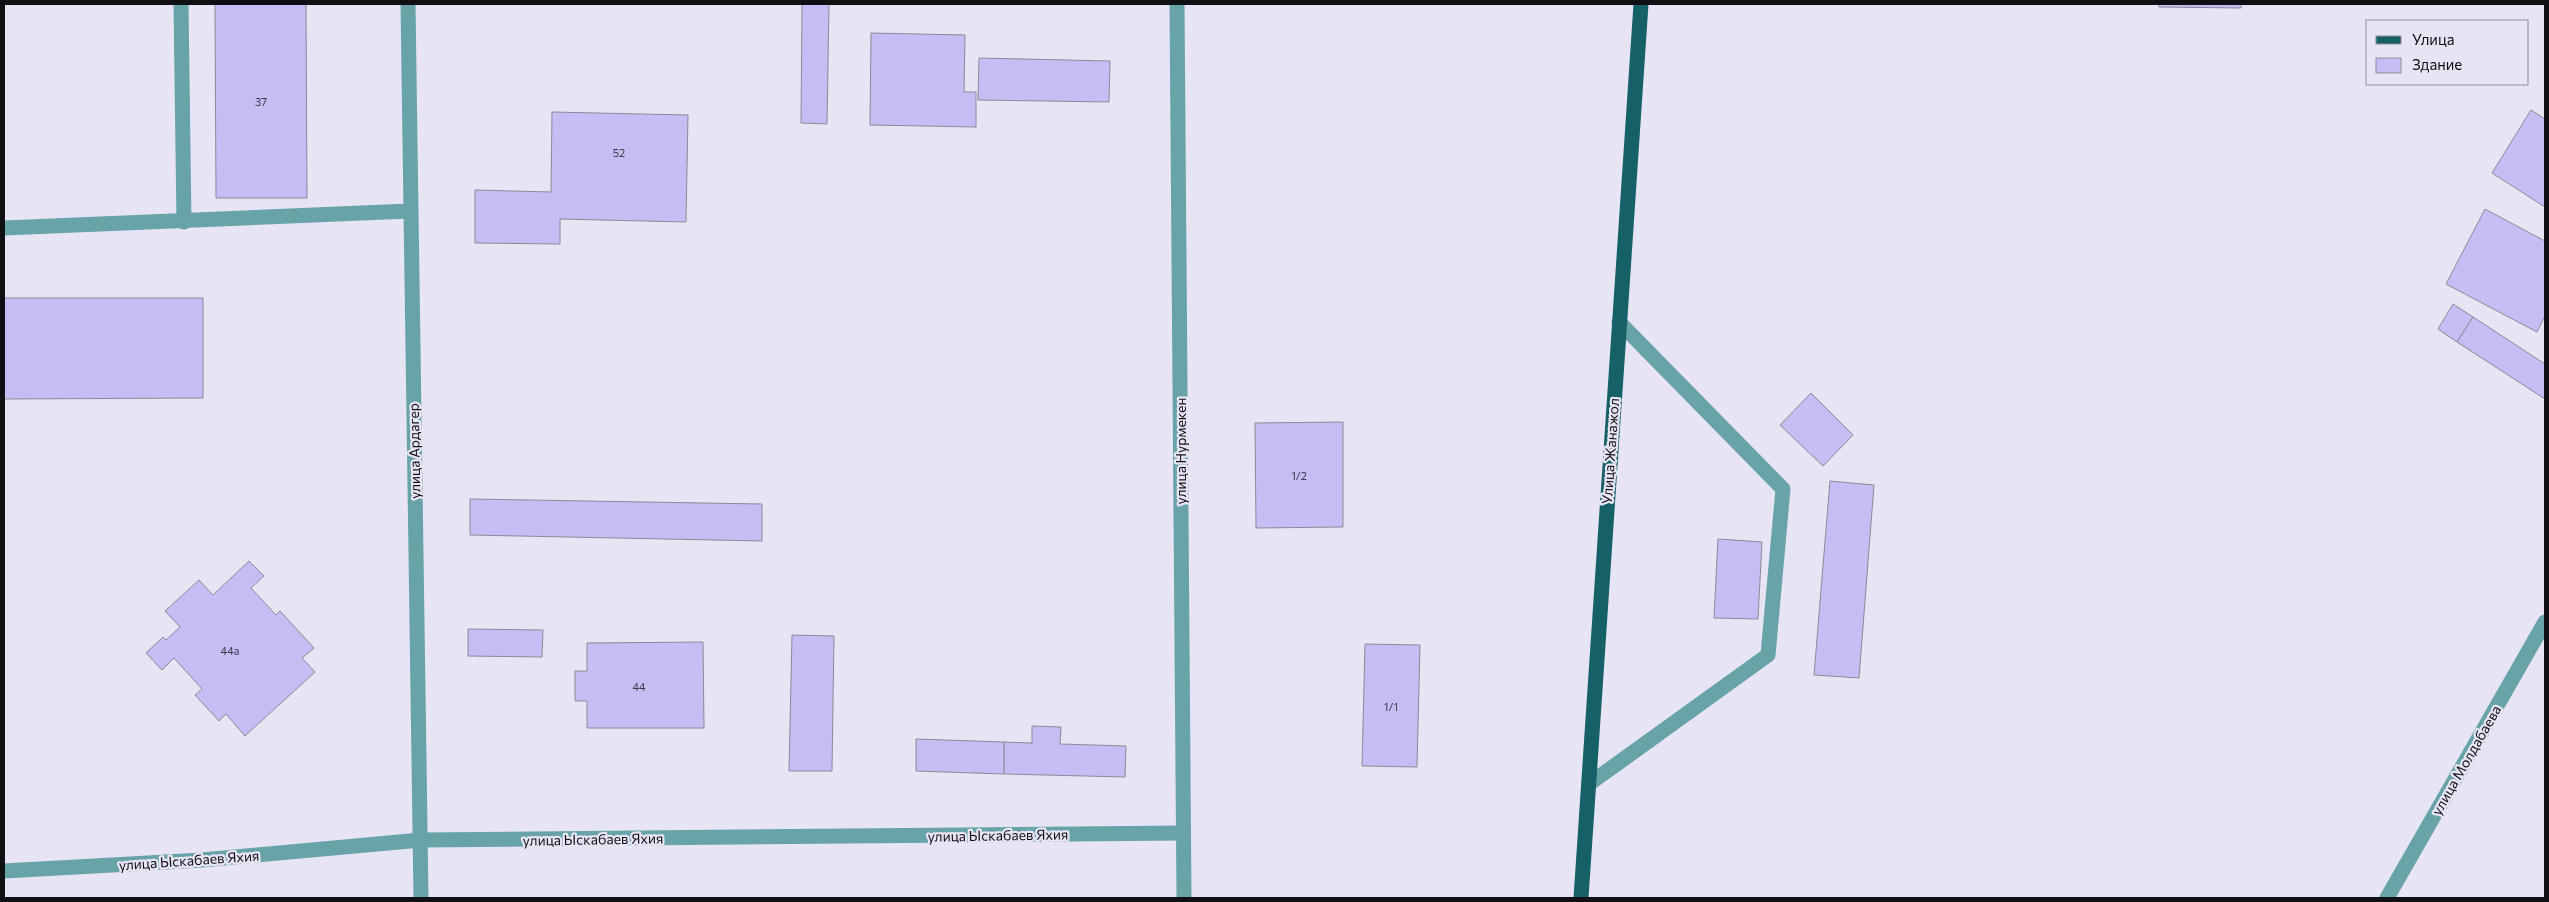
<svg xmlns="http://www.w3.org/2000/svg" width="2549" height="902" font-family="Commissioner,sans-serif">
  <style>
    .building { fill: #c7bcf3; stroke: #8c8a96 }
    .lines { fill: none; stroke-linecap: round; stroke-linejoin: round }
    .minor { stroke: #68a3a8; stroke-width: 15 }
    .major { stroke: #166167; stroke-width: 15 }
    .labels { text-anchor: middle; dominant-baseline: central; stroke-width: 4.5; stroke-linejoin: round; paint-order: stroke }
    .number-label { font-size: 11px; fill: #3e3a4b }
    .street-label { font-size: 14px; fill: #100f13; stroke: #e7e5f3 }
  </style>
  <rect width="100%" height="100%" fill="#e7e5f3"/>
  <g class="building">
    <path d="M215,4H306L307,198H216Z"/>
    <path d="M802,4H829L827,124L801,123Z"/>
    <path d="M2159,4H2241V8L2159,7Z"/>
    <path d="M871,33L965,35L964,92H976V127L870,125Z"/>
    <path d="M979,58L1110,61L1109,102L978,100Z"/>
    <path d="M2531,110L2545,119V207L2492,173Z"/>
    <path d="M552,112L688,115L686,222L560,219V244L475,243V190L551,192Z"/>
    <path d="M2485,209L2545,241V316L2537,332L2446,284Z"/>
    <path d="M4,298H203V398L4,399Z"/>
    <path d="M2453,304L2473,317L2457,342L2438,329Z"/>
    <path d="M2473,317L2545,364V399L2457,342Z"/>
    <path d="M1811,393L1853,435L1823,466L1780,425Z"/>
    <path d="M1343,422V527L1256,528L1255,423Z"/>
    <path d="M1830,481L1874,485L1859,678L1814,675Z"/>
    <path d="M470,499L762,504V541L470,535Z"/>
    <path d="M1718,539L1762,542L1758,619L1714,618Z"/>
    <path d="M249,561L264,576L251,588L276,615L280,611L314,648L302,658L315,672L245,736L226,714L219,721L195,695L202,689L174,658L162,670L146,653L163,637L166,640L180,627L165,611L199,580L213,595Z"/>
    <path d="M468,629L543,630L542,657L468,656Z"/>
    <path d="M792,635L834,636L832,771H789Z"/>
    <path d="M703,642L704,728H587V701H575V671H587V643Z"/>
    <path d="M1365,644L1420,645L1417,767L1362,766Z"/>
    <path d="M1032,726L1061,727L1060,744L1126,746L1125,777L1004,774V742L1032,743Z"/>
    <path d="M916,739L1004,742V774L916,771Z"/>
  </g>
  <g class="lines">
    <g class="minor">
      <path d="M181,4L184,222"/>
      <path d="M408,4L421,898"/>
      <path d="M1177,4L1184,898"/>
      <path d="M4,228L410,211"/>
      <path d="M1589,784L1768,655L1783,489L1619,322"/>
      <path d="M4,871L202,860L421,840L1183,833"/>
      <path d="M2387,898L2545,622"/>
    </g>
    <path class="major" d="M1581,898L1641,4"/>
  </g>
  <g class="labels">
    <g class="number-label">
      <text x="261" y="101">37</text>
      <text x="619" y="152">52</text>
      <text x="1299" y="475">1/2</text>
      <text x="230" y="650">44а</text>
      <text x="639" y="686">44</text>
      <text x="1391" y="706">1/1</text>
    </g>
    <g class="street-label">
      <text transform="translate(414 451) rotate(-91)">улица Ардагер</text>
      <text transform="translate(1180 451) rotate(-90)">улица Нурмекен</text>
      <text transform="translate(1610 451) rotate(-86)">Улица Жанажол</text>
      <text transform="translate(2466 760) rotate(-60)">улица Молдабаева</text>
      <text transform="translate(998 835) rotate(-1)">улица Ыскабаев Яхия</text>
      <text transform="translate(593 839) rotate(-1)">улица Ыскабаев Яхия</text>
      <text transform="translate(189 860) rotate(-4)">улица Ыскабаев Яхия</text>
    </g>
  </g>
  <rect width="2549" height="902" fill="none" stroke="#100f13" stroke-width="10"/>
  <rect x="2366" y="20" width="162" height="65" fill="#e7e5f3" stroke="#918f99"/>
  <rect x="2376" y="36" width="25" height="8" fill="#166167" stroke="#918f99"/>
  <text x="2412" y="45" font-size="15" fill="#100f13">Улица</text>
  <rect x="2376" y="58" width="25" height="15" fill="#c7bcf3" stroke="#918f99"/>
  <text x="2412" y="70" font-size="15" fill="#100f13">Здание</text>
</svg>
